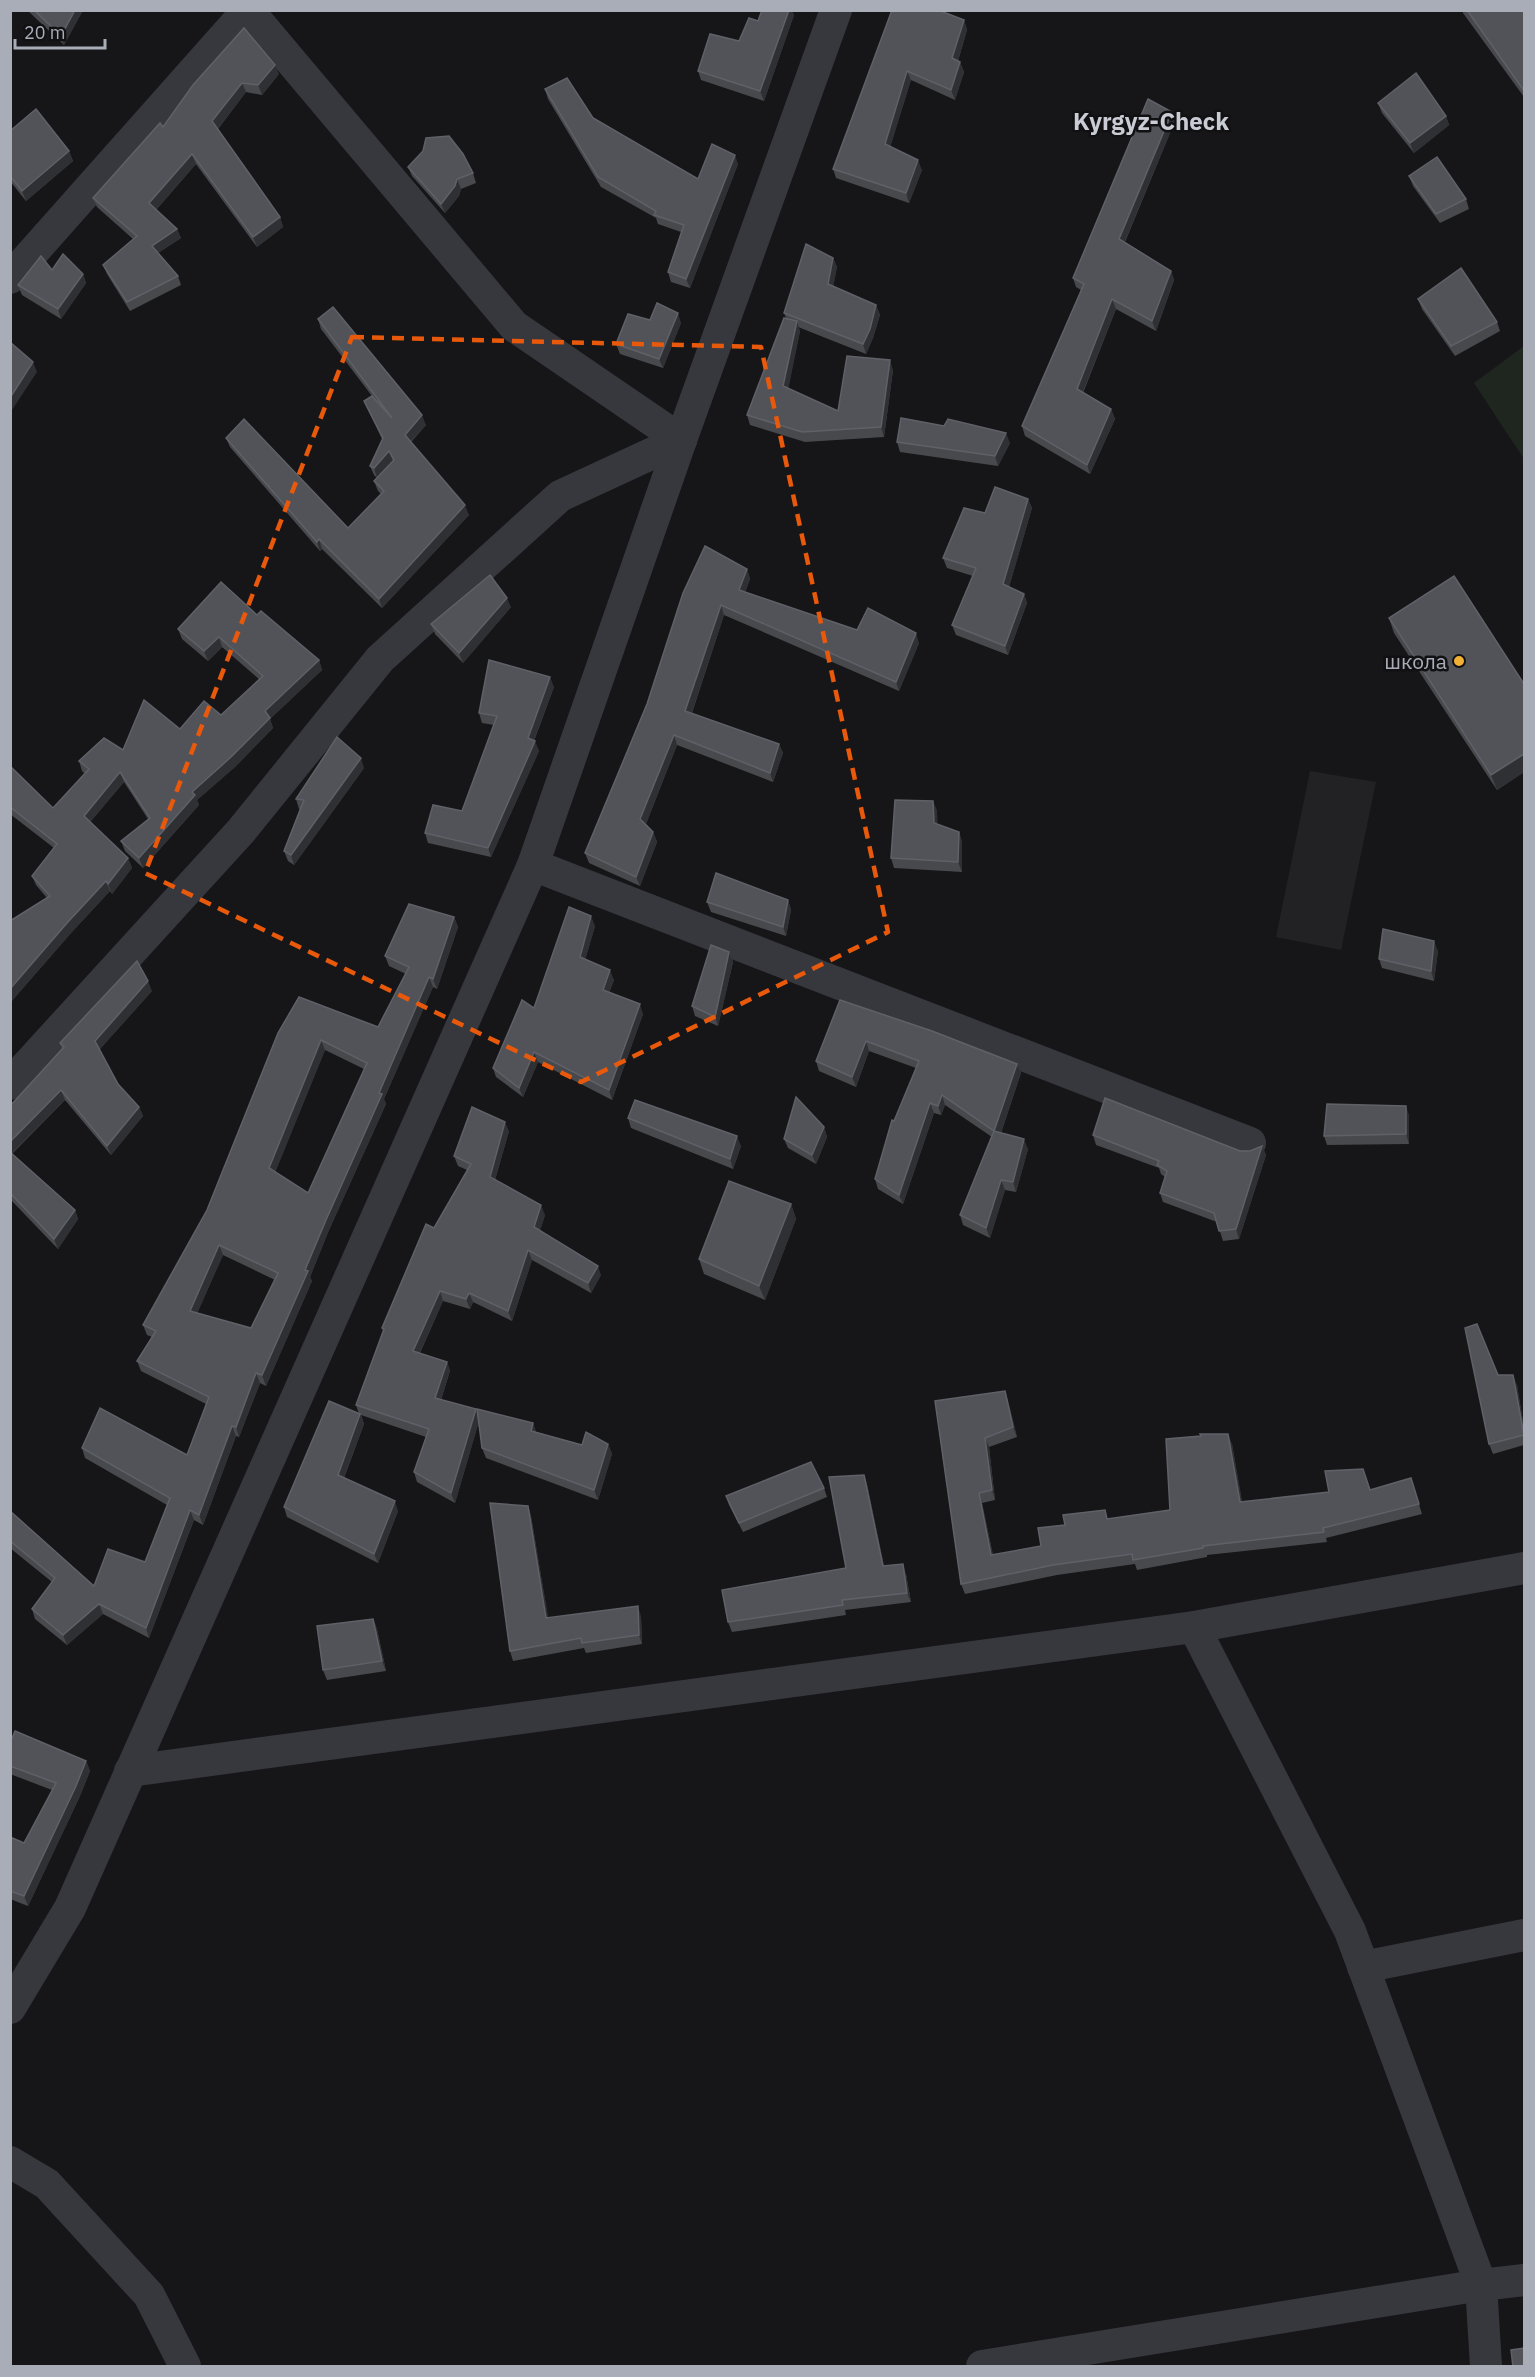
<svg xmlns="http://www.w3.org/2000/svg" width="1535" height="2377" font-family="'IBM Plex Sans',sans-serif">
  <style>
    .built { fill: #222225 }
    .green { fill: #1e261f }
    .lines { fill: none; stroke-linecap: round; stroke-linejoin: round }
    .street { stroke: #37383d; stroke-width: 32 }
    .wall { fill: #47494d; fill-rule: evenodd }
    .shaded-wall { fill: #2f3033 }
    .building { fill: #525359; stroke: #5f6168; stroke-width: 1.5; fill-rule: evenodd }
    .marked { fill: none; stroke: #e8590c; stroke-width: 4.5; stroke-dasharray: 12 8; stroke-linejoin: round }
    .poi-dot { fill: #f2b134; stroke: #111113; stroke-width: 2 }
    .labels { text-anchor: middle; dominant-baseline: central; stroke-width: 5; stroke-linejoin: round; paint-order: stroke }
    .poi-label { font-size: 21px; fill: #a8adb8; stroke: #111113; text-anchor: end }
    .quarter-label { font-size: 24px; font-weight: bold; fill: #c9ccd4; stroke: #111113 }
  </style>
  <rect width="100%" height="100%" fill="#161618"/>
  <path class="built" d="M1310,771L1376,782L1341,950L1276,937Z"/>
  <path class="green" d="M1524,346V459L1474,383Z"/>
  <g class="lines">
    <g class="street">
      <path d="M248,10L514,326L681,440"/>
      <path d="M10,278L248,10"/>
      <path d="M533,865L1250,1143"/>
      <path d="M10,1084L241,831L380,659L560,496L681,440"/>
      <path d="M1194,1627L1350,1931L1481,2285L1486,2366"/>
      <path d="M130,1771L1194,1627L1524,1568"/>
      <path d="M1363,1967L1524,1935"/>
      <path d="M10,2008L70,1908L533,865L681,440L836,10"/>
      <path d="M10,2162L47,2184L149,2295L185,2366"/>
      <path d="M982,2366L1481,2285L1524,2280"/>
    </g>
  </g>
  <g class="wall">
    <path d="M27,10H82V12L64,45Z"/>
    <path d="M892,10L964,20L967,30L958,61L960,62L964,72L955,100L911,80L890,147L922,170L909,203L836,178L833,169Z"/>
    <path d="M1463,10H1524V97L1463,13Z"/>
    <path d="M794,15L764,101L701,80L698,71L739,41L758,21Z"/>
    <path d="M279,74L262,95L246,92L218,129L280,217L283,227L257,247L196,164L156,210L177,229L181,238L158,253L178,276L181,285L130,311L107,274L103,265L133,239L97,207L93,198L163,127L193,85Z"/>
    <path d="M545,89L698,179L738,164L690,288L671,282L668,272L681,232L658,224L656,218L601,187L548,99Z"/>
    <path d="M1378,103L1446,116L1449,125L1414,153L1382,113Z"/>
    <path d="M1172,112L1175,121L1125,242L1171,271L1174,280L1156,331L1116,309L1083,393L1111,409L1115,419L1090,474L1025,436L1022,426L1081,290L1076,287L1073,278Z"/>
    <path d="M10,131L69,151L73,161L26,201L10,181Z"/>
    <path d="M408,167L473,173L476,183L461,189L459,196L445,213L412,176Z"/>
    <path d="M1409,176L1466,199L1469,209L1440,223L1413,186Z"/>
    <path d="M833,258L837,267L833,286L876,305L880,315L873,338L866,354L798,327L800,331L788,388L838,411L893,370L884,437L805,442L750,425L747,415L786,318L784,313Z"/>
    <path d="M52,270L83,274L86,283L61,319L22,295L18,285Z"/>
    <path d="M1418,299L1497,322L1500,331L1455,356L1422,309Z"/>
    <path d="M318,319L426,425L411,442L469,515L382,608L322,549L320,551L230,447L226,438L348,528L381,494L378,491L374,481L377,478L374,475L370,466L382,439L368,410L364,401L372,396L321,329Z"/>
    <path d="M650,320L681,323L663,368L620,354L616,344Z"/>
    <path d="M897,442L1010,443L998,466L900,452Z"/>
    <path d="M1028,499L1032,508L1009,587L1024,594L1027,603L1008,655L956,635L952,625L973,576L947,568L943,558L985,513Z"/>
    <path d="M747,569L750,579L745,592L857,630L919,643L899,691L724,615L692,713L779,744L783,753L773,782L677,745L646,824L653,832L657,842L640,886L589,863L585,853L647,704Z"/>
    <path d="M511,607L463,663L435,634L431,624Z"/>
    <path d="M257,615L319,660L322,670L270,719L273,728L235,767L197,800L199,805L143,868L125,851L121,841L148,819L124,782L90,822L128,858L132,868L112,894L110,891L71,933L10,1003V921L47,898L36,885L32,876L54,848L10,814V766L53,808L85,774L82,771L79,761L123,750L180,729L221,715L260,680L222,647L208,661L182,639L178,629Z"/>
    <path d="M1389,618L1524,684V772L1497,790L1394,633Z"/>
    <path d="M554,687L534,741L539,751L491,857L428,843L425,833L462,811L494,725L482,723L479,713Z"/>
    <path d="M364,768L294,865L288,861L284,851L300,809H299L296,799Z"/>
    <path d="M937,810V824L959,832L962,842V872L894,868L891,858Z"/>
    <path d="M788,900L791,910L786,936L711,912L707,902Z"/>
    <path d="M454,917L458,927L437,989L433,987L384,1099L386,1104L329,1230L310,1277L312,1281L266,1386L260,1383L239,1437L236,1436L203,1525L194,1520L149,1638L103,1614L67,1645L35,1619L32,1609L52,1582L10,1548V1511L94,1586L145,1562L167,1505L85,1458L82,1448L187,1455L206,1404L141,1371L137,1361L152,1337L147,1335L143,1325L207,1210L278,1033L378,1027L406,974L389,966L385,956ZM325,1050L364,1069L308,1193L275,1172ZM223,1255L275,1280L251,1328L197,1313Z"/>
    <path d="M595,926L585,960L614,980L609,993L643,1014L612,1100L538,1062L523,1097L496,1077L493,1068L534,1008Z"/>
    <path d="M1438,951L1434,981L1382,968L1379,959Z"/>
    <path d="M729,952L733,962L718,1026L695,1016L692,1006Z"/>
    <path d="M152,991L99,1050L118,1084L139,1107L143,1116L111,1155L65,1100L12,1154L75,1210L78,1219L58,1249L10,1199V1106L62,1049L60,1043Z"/>
    <path d="M840,1000L1017,1064L1021,1073L1001,1133L1028,1149L1016,1192L1005,1190L990,1238L963,1225L960,1215L992,1137L945,1105L941,1115L934,1113L903,1204L878,1189L875,1179L894,1121L916,1068L869,1051L856,1087L819,1071L816,1061Z"/>
    <path d="M1409,1115V1144L1327,1145L1324,1136Z"/>
    <path d="M628,1118L741,1146L733,1169L631,1128Z"/>
    <path d="M824,1127L827,1137L816,1164L788,1148L784,1139Z"/>
    <path d="M509,1131L495,1180L545,1215L540,1230L601,1275L591,1293L532,1260L512,1321L473,1302L470,1309L443,1301L420,1353L447,1362L450,1371L441,1400L477,1413L533,1423L536,1432L582,1445L608,1444L612,1454L598,1500L486,1458L482,1448L479,1421L455,1503L417,1482L414,1472L426,1437L361,1415L364,1424L344,1478L398,1511L378,1563L287,1517L284,1507L359,1414L356,1405L383,1331L382,1328L434,1228L467,1170L458,1166L454,1156Z"/>
    <path d="M1093,1135L1250,1151L1262,1146L1266,1155L1239,1239L1223,1241L1217,1222L1163,1202L1160,1193L1165,1177L1161,1174L1159,1168L1096,1145Z"/>
    <path d="M791,1204L796,1219L765,1300L704,1274L699,1259Z"/>
    <path d="M1498,1375L1517,1385L1524,1428V1445L1493,1454L1489,1444Z"/>
    <path d="M1005,1391L1008,1401L1017,1437L989,1447L995,1500L982,1503L993,1555L1041,1546L1065,1525L1170,1510L1232,1444L1242,1502L1370,1489L1414,1488L1422,1514L1326,1538L1327,1542L1207,1555V1557L1137,1570L1135,1564L1057,1575L965,1594L961,1584L935,1401Z"/>
    <path d="M864,1475L867,1484L884,1566L906,1574L911,1602L845,1610L846,1615L732,1632L728,1622L846,1568Z"/>
    <path d="M824,1488L827,1497L743,1532L729,1505L726,1496Z"/>
    <path d="M528,1506L531,1516L548,1618L641,1616L642,1644L586,1653L584,1648L513,1661L510,1651Z"/>
    <path d="M373,1619L377,1629L386,1671L327,1680L323,1670Z"/>
    <path d="M10,1743L86,1761L90,1771L80,1796L28,1906L10,1899V1837L24,1843L52,1790L10,1774Z"/>
  </g>
  <g class="shaded-wall">
    <path d="M75,10H82V12L64,45L61,36Z"/>
    <path d="M789,10H792L794,15L764,101L760,91Z"/>
    <path d="M964,20L967,30L956,68L952,58Z"/>
    <path d="M960,62L964,72L955,100L951,90Z"/>
    <path d="M275,65L279,74L262,95L258,85Z"/>
    <path d="M907,71L911,80L888,154L885,144Z"/>
    <path d="M242,83L246,92L216,131L212,121Z"/>
    <path d="M1172,112L1175,121L1122,248L1119,239Z"/>
    <path d="M1446,116L1449,125L1414,153L1410,143Z"/>
    <path d="M69,151L73,161L26,201L22,191Z"/>
    <path d="M192,154L196,164L153,213L149,203Z"/>
    <path d="M735,155L738,164L690,288L686,279Z"/>
    <path d="M918,160L922,170L909,203L906,193Z"/>
    <path d="M457,179L461,189L459,196L445,213L441,204Z"/>
    <path d="M280,217L283,227L257,247L253,237Z"/>
    <path d="M177,229L181,238L155,255L152,246Z"/>
    <path d="M833,258L837,267L832,294L828,284Z"/>
    <path d="M1171,271L1174,280L1156,331L1152,321Z"/>
    <path d="M83,274L86,283L61,319L58,309Z"/>
    <path d="M1112,299L1116,309L1080,399L1077,389Z"/>
    <path d="M876,305L880,315L873,338L866,354L863,344Z"/>
    <path d="M678,313L681,323L663,368L659,359Z"/>
    <path d="M797,321L800,331L787,396L783,386Z"/>
    <path d="M890,360L893,370L884,437L881,427Z"/>
    <path d="M33,362L37,372L10,413V398Z"/>
    <path d="M1111,409L1115,419L1090,474L1087,465Z"/>
    <path d="M422,415L426,425L408,444L405,435Z"/>
    <path d="M1006,433L1010,443L998,466L995,456Z"/>
    <path d="M389,451L393,461L377,478L374,468Z"/>
    <path d="M1028,499L1032,508L1007,594L1003,584Z"/>
    <path d="M465,505L469,515L382,608L379,599Z"/>
    <path d="M319,539L322,549L320,551L317,542Z"/>
    <path d="M747,569L750,579L743,600L739,590Z"/>
    <path d="M1024,594L1027,603L1008,655L1005,646Z"/>
    <path d="M507,598L511,607L463,663L459,653Z"/>
    <path d="M721,605L724,615L689,721L685,711Z"/>
    <path d="M916,633L919,643L899,691L896,682Z"/>
    <path d="M219,637L222,647L208,661L204,651Z"/>
    <path d="M319,660L322,670L270,719L273,728L235,767L197,800L199,805L143,868L139,858L192,792L265,711Z"/>
    <path d="M550,677L554,687L531,748L528,738Z"/>
    <path d="M674,735L677,745L644,829L640,819Z"/>
    <path d="M535,741L539,751L491,857L488,848Z"/>
    <path d="M779,744L783,753L773,782L770,773Z"/>
    <path d="M1524,754V772L1497,790L1491,775Z"/>
    <path d="M361,758L364,768L294,865L291,855Z"/>
    <path d="M120,772L124,782L87,826L84,816Z"/>
    <path d="M933,801L937,810L938,833L934,823Z"/>
    <path d="M653,832L657,842L640,886L636,877Z"/>
    <path d="M959,832L962,842V872L958,862Z"/>
    <path d="M128,858L132,868L112,894L108,884Z"/>
    <path d="M106,881L110,891L71,933L10,1003V989L67,923Z"/>
    <path d="M788,900L791,910L786,936L783,927Z"/>
    <path d="M591,916L595,926L583,967L580,957Z"/>
    <path d="M454,917L458,927L437,989L433,979Z"/>
    <path d="M1434,941L1438,951L1434,981L1431,971Z"/>
    <path d="M729,952L733,962L718,1026L715,1017Z"/>
    <path d="M610,970L614,980L606,1000L603,990Z"/>
    <path d="M429,977L433,987L384,1099L386,1104L329,1230L310,1277L312,1281L266,1386L262,1375L379,1093Z"/>
    <path d="M148,981L152,991L98,1051L95,1041Z"/>
    <path d="M640,1004L643,1014L612,1100L609,1090Z"/>
    <path d="M321,1040L325,1050L273,1178L269,1168Z"/>
    <path d="M866,1041L869,1051L856,1087L852,1077Z"/>
    <path d="M534,1052L538,1062L523,1097L519,1088Z"/>
    <path d="M1017,1064L1021,1073L998,1141L994,1131Z"/>
    <path d="M61,1090L65,1100L10,1155V1142Z"/>
    <path d="M942,1095L945,1105L941,1115L938,1106Z"/>
    <path d="M930,1103L934,1113L903,1204L899,1195Z"/>
    <path d="M1406,1106L1409,1115V1144L1406,1134Z"/>
    <path d="M139,1107L143,1116L111,1155L107,1146Z"/>
    <path d="M505,1122L509,1131L493,1186L490,1177Z"/>
    <path d="M824,1127L827,1137L816,1164L812,1155Z"/>
    <path d="M737,1136L741,1146L733,1169L730,1159Z"/>
    <path d="M1024,1139L1028,1149L1016,1192L1013,1182Z"/>
    <path d="M1262,1146L1266,1155L1239,1239L1236,1229Z"/>
    <path d="M1001,1180L1005,1190L990,1238L986,1228Z"/>
    <path d="M791,1204L796,1219L765,1300L759,1286Z"/>
    <path d="M541,1205L545,1215L538,1237L534,1227Z"/>
    <path d="M75,1210L78,1219L58,1249L54,1239Z"/>
    <path d="M219,1245L223,1255L194,1321L190,1311Z"/>
    <path d="M528,1250L532,1260L512,1321L508,1311Z"/>
    <path d="M598,1266L601,1275L591,1293L588,1283Z"/>
    <path d="M440,1291L443,1301L416,1361L413,1351Z"/>
    <path d="M469,1293L473,1302L470,1309L466,1299Z"/>
    <path d="M447,1362L450,1371L438,1408L435,1398Z"/>
    <path d="M256,1373L260,1383L239,1437L236,1427Z"/>
    <path d="M1513,1375L1517,1385L1524,1428V1437Z"/>
    <path d="M1005,1391L1008,1401L1017,1437L1013,1427Z"/>
    <path d="M476,1409L480,1418L455,1503L451,1493Z"/>
    <path d="M360,1414L364,1424L341,1485L338,1475Z"/>
    <path d="M533,1423L536,1433L531,1431Z"/>
    <path d="M232,1426L236,1436L203,1525L199,1515Z"/>
    <path d="M1228,1434L1232,1444L1244,1512L1240,1502Z"/>
    <path d="M985,1438L989,1447L995,1500L992,1490Z"/>
    <path d="M608,1444L612,1454L598,1500L594,1490Z"/>
    <path d="M864,1475L867,1484L886,1575L883,1566Z"/>
    <path d="M979,1493L982,1503L995,1565L991,1555Z"/>
    <path d="M395,1501L398,1511L378,1563L374,1554Z"/>
    <path d="M528,1506L531,1516L550,1628L546,1618Z"/>
    <path d="M190,1510L194,1520L149,1638L146,1628Z"/>
    <path d="M903,1564L906,1574L911,1602L907,1593Z"/>
    <path d="M99,1604L103,1614L67,1645L63,1635Z"/>
    <path d="M638,1606L641,1616L642,1644L639,1635Z"/>
    <path d="M373,1619L377,1629L386,1671L382,1661Z"/>
    <path d="M86,1761L90,1771L80,1796L28,1906L24,1896Z"/>
  </g>
  <g class="building">
    <path d="M34,10H75L61,36Z"/>
    <path d="M762,10H789L760,91L698,71L710,34L739,41L749,18L758,21Z"/>
    <path d="M892,10H938L964,20L952,58L960,62L951,90L907,71L885,144L918,160L906,193L833,169Z"/>
    <path d="M1467,10H1524V91Z"/>
    <path d="M244,28L275,65L258,85L242,83L212,121L280,217L253,237L192,154L149,203L177,229L152,246L178,276L127,302L103,265L137,236L93,198L160,123L163,127L193,85Z"/>
    <path d="M1416,73L1446,116L1410,143L1378,103Z"/>
    <path d="M567,78L593,118L698,179L712,144L735,155L686,279L668,272L684,225L654,215L656,211L598,177L545,89Z"/>
    <path d="M1148,99L1172,112L1119,239L1171,271L1152,321L1112,299L1077,389L1111,409L1087,465L1022,426L1084,284L1073,278Z"/>
    <path d="M36,109L69,151L22,191L10,176V131Z"/>
    <path d="M449,136L463,154L473,173L457,179L455,186L441,204L408,167L423,151L426,138Z"/>
    <path d="M1437,157L1466,199L1436,214L1409,176Z"/>
    <path d="M806,244L833,258L828,284L876,305L870,329L863,344L784,313Z"/>
    <path d="M63,254L83,274L58,309L18,285L41,256L52,270Z"/>
    <path d="M1461,268L1497,322L1451,346L1418,299Z"/>
    <path d="M657,303L678,313L659,359L616,344L628,314L650,320Z"/>
    <path d="M333,307L422,415L405,435L465,505L379,599L319,539L317,542L226,438L244,419L348,528L384,491L374,481L394,460L389,451L374,468L370,466L383,438L364,401L372,396L392,418L318,319Z"/>
    <path d="M784,318L797,321L783,386L838,411L847,356L890,360L881,427L802,432L747,415Z"/>
    <path d="M10,342L33,362L10,398Z"/>
    <path d="M901,418L944,426L948,419L1006,433L995,456L897,442Z"/>
    <path d="M995,487L1028,499L1003,584L1024,594L1005,646L952,625L976,568L943,558L964,508L985,513Z"/>
    <path d="M705,546L747,569L739,590L857,630L868,608L916,633L896,682L721,605L685,711L779,744L770,773L674,735L640,819L653,832L636,877L585,853L647,704L683,593Z"/>
    <path d="M490,575L507,598L459,653L431,624Z"/>
    <path d="M1454,576L1524,684V754L1491,775L1389,618Z"/>
    <path d="M221,582L257,615L261,611L319,660L265,711L270,718L231,757L192,792L195,795L139,858L121,841L150,818L120,772L84,816L128,858L108,884L106,881L67,923L10,989V921L50,896L32,876L57,844L10,807V766L53,808L89,769L79,761L104,738L123,750L144,700L180,729L204,701L221,715L263,676L219,637L204,651L178,629Z"/>
    <path d="M489,660L550,677L528,738L535,741L488,848L425,833L433,805L462,811L497,716L479,713Z"/>
    <path d="M337,737L361,758L291,855L284,851L304,800L296,799Z"/>
    <path d="M895,800L933,801L934,823L959,832L958,862L891,858Z"/>
    <path d="M716,873L788,900L783,927L707,902Z"/>
    <path d="M409,904L454,917L433,979L429,977L379,1093L382,1094L326,1220L305,1270L308,1271L262,1375L256,1373L236,1427L232,1426L199,1515L190,1510L146,1628L99,1604L63,1635L32,1609L55,1578L10,1541V1511L94,1586L108,1549L145,1562L170,1498L82,1448L100,1408L187,1455L209,1397L137,1361L156,1331L143,1325L207,1210L278,1033L299,997L378,1027L409,967L385,956ZM321,1040L367,1063L308,1193L269,1168ZM219,1245L278,1273L251,1328L190,1311Z"/>
    <path d="M569,907L591,916L580,957L610,970L603,990L640,1004L609,1090L534,1052L519,1088L493,1068L522,1000L534,1008Z"/>
    <path d="M1383,929L1434,941L1431,971L1379,959Z"/>
    <path d="M711,945L729,952L715,1017L692,1006Z"/>
    <path d="M137,961L148,981L95,1041L118,1084L139,1107L107,1146L61,1090L10,1142V1106L64,1047L60,1043Z"/>
    <path d="M840,1000L932,1031L1017,1064L994,1131L942,1095L938,1106L930,1103L899,1195L875,1179L892,1120L894,1121L919,1061L866,1041L852,1077L816,1061Z"/>
    <path d="M796,1097L824,1127L812,1155L784,1139Z"/>
    <path d="M1105,1098L1240,1151H1250L1262,1146L1236,1229L1219,1231L1214,1213L1160,1193L1167,1171L1157,1165L1159,1161L1093,1135Z"/>
    <path d="M635,1100L737,1136L730,1159L628,1118Z"/>
    <path d="M1327,1104L1406,1106V1134L1324,1136Z"/>
    <path d="M472,1107L505,1122L490,1177L541,1205L534,1227L598,1266L588,1283L528,1250L508,1311L469,1293L466,1299L440,1291L413,1351L447,1362L435,1398L476,1409L451,1493L414,1472L429,1429L356,1405L384,1329L382,1328L426,1224L434,1228L471,1164L454,1156Z"/>
    <path d="M994,1131L1024,1139L1013,1182L1001,1180L986,1228L960,1215Z"/>
    <path d="M10,1152L75,1210L54,1239L10,1193Z"/>
    <path d="M729,1181L791,1204L759,1286L699,1259Z"/>
    <path d="M1477,1324L1498,1375H1513L1524,1435L1489,1444L1465,1328Z"/>
    <path d="M1005,1391L1013,1427L985,1438L992,1490L979,1493L991,1555L1041,1546L1038,1528L1065,1525L1063,1515L1105,1510L1107,1519L1170,1510L1166,1439L1201,1436L1200,1434H1228L1240,1502L1329,1492L1325,1471L1363,1469L1370,1490L1411,1478L1419,1504L1323,1528L1324,1532L1203,1546V1548L1133,1560L1132,1554L1053,1565L961,1584L935,1401Z"/>
    <path d="M329,1401L360,1414L338,1475L395,1501L374,1554L284,1507Z"/>
    <path d="M477,1409L533,1423L531,1431L582,1445L586,1432L608,1444L594,1490L482,1448Z"/>
    <path d="M811,1462L824,1488L739,1523L726,1496Z"/>
    <path d="M864,1475L883,1566L903,1564L907,1593L842,1600L843,1605L728,1622L722,1590L846,1568L829,1477Z"/>
    <path d="M490,1503L528,1506L546,1618L638,1606L639,1635L582,1643L581,1638L510,1651Z"/>
    <path d="M373,1619L382,1661L323,1670L317,1626Z"/>
    <path d="M15,1731L86,1761L76,1786L24,1896L10,1891V1837L24,1843L56,1783L10,1766V1743Z"/>
    <path d="M1524,2348V2367H1513L1511,2350Z"/>
  </g>
  <path class="marked" d="M352,337L761,347L888,932L581,1082L145,873Z"/>
  <circle class="poi-dot" cx="1459" cy="661" r="6"/>
  <g class="labels">
    <g class="poi-label">
      <text x="1447" y="661">школа</text>
    </g>
    <g class="quarter-label">
      <text x="1151" y="121">Kyrgyz-Check</text>
    </g>
  </g>
  <rect width="1535" height="2377" fill="none" stroke="#a8adb8" stroke-width="24"/>
  <path d="M15 39v9h90v-9" fill="none" stroke="#a8adb8" stroke-width="3"/>
  <text x="24" y="39" font-size="18" fill="#a8adb8" stroke="#111113" stroke-width="4.5" paint-order="stroke">20 m</text>
</svg>
